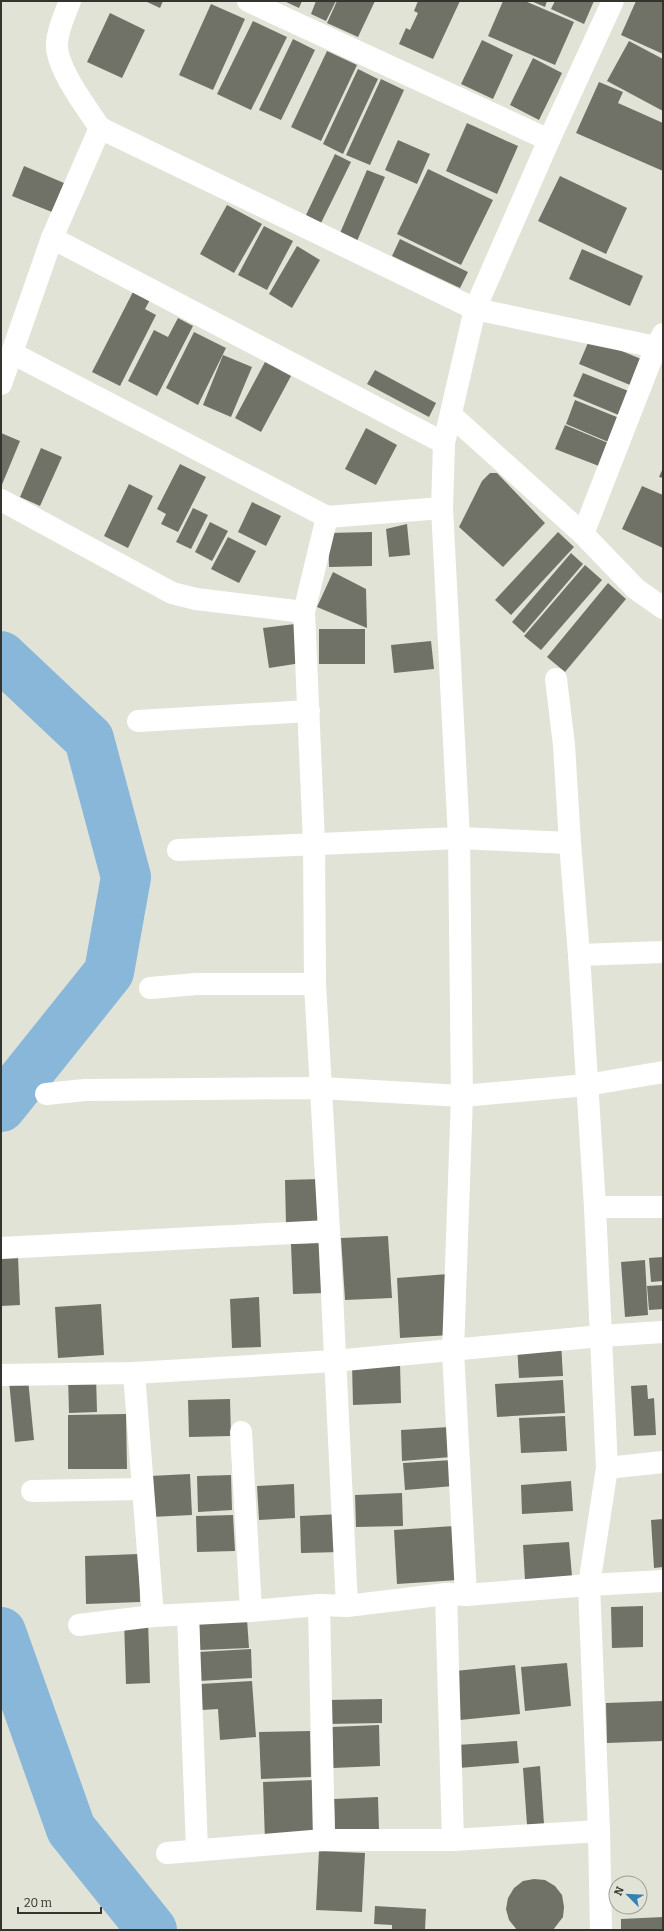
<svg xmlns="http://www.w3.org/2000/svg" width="664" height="1931" font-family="Bitter,serif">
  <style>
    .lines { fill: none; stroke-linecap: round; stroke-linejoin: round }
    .river { stroke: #89b7da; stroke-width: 50 }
    .building { fill: #717267 }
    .street { stroke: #fff; stroke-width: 22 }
  </style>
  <rect width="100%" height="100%" fill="#e2e3d7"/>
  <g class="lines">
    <g class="river">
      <path d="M1,656L89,739L126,877L109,972L1,1107"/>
      <path d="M1,1632L71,1829L152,1930"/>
    </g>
  </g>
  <g class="building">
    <path d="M145,1H163L160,8Z"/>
    <path d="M284,1H302L299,8Z"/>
    <path d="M316,1H336L326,21L311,14Z"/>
    <path d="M337,1H375L358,37L327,23Z"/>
    <path d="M418,1H460L433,59L399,44L406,28L410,30L418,13L414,11Z"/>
    <path d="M503,1H525L574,22L555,65L488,36Z"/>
    <path d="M531,1H547L545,7Z"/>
    <path d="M555,1H594L584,24L551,9Z"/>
    <path d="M636,1H663V54L621,35Z"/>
    <path d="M211,4L245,19L213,90L179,75Z"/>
    <path d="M110,13L145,30L122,78L87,62Z"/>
    <path d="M253,21L287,37L251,110L217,94Z"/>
    <path d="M293,39L315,50L281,120L259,110Z"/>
    <path d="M482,40L513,55L493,99L461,84Z"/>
    <path d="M629,41L663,59V111L607,81Z"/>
    <path d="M327,51L357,65L321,141L291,127Z"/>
    <path d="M533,58L562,73L539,120L510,105Z"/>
    <path d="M358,69L378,79L343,154L323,144Z"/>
    <path d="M381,79L404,90L370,165L346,155Z"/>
    <path d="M599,82L623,92L618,103L663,123V171L576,133Z"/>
    <path d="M467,123L518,146L497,194L446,171Z"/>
    <path d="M398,140L430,154L417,184L385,170Z"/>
    <path d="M335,154L351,162L321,223L306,215Z"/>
    <path d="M24,166L64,183L52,212L12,196Z"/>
    <path d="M428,169L493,200L461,265L397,234Z"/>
    <path d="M367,170L385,177L357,241L340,233Z"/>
    <path d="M560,176L627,208L606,254L538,221Z"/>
    <path d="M227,205L262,224L234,273L200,254Z"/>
    <path d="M264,226L293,241L267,290L238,275Z"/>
    <path d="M400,239L468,272L460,288L392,256Z"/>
    <path d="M297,246L320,260L292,308L269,294Z"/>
    <path d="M582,249L643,276L630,306L569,279Z"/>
    <path d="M135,288L152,296L145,309L156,315L120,386L92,372Z"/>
    <path d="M178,318L193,326L157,396L128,381L154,330L168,337Z"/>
    <path d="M194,332L226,348L198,405L166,388Z"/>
    <path d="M590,338L646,361L635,387L579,364Z"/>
    <path d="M223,355L252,367L231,417L203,405Z"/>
    <path d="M265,362L291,376L261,432L235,418Z"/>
    <path d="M375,370L436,403L429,417L367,384Z"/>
    <path d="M583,373L631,392L621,416L573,396Z"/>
    <path d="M575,400L624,420L613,444L566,424Z"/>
    <path d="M565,425L613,445L604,468L555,449Z"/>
    <path d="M366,428L397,445L376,485L345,469Z"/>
    <path d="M1,433L20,441L1,487Z"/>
    <path d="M41,448L62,457L40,506L20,497Z"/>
    <path d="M180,464L206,477L178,532L161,524L166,514L157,509Z"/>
    <path d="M663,468V478L659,477Z"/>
    <path d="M490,473H497L545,523L503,567L459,527L482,481Z"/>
    <path d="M129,484L153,496L128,548L104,536Z"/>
    <path d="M642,486L663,495V548L622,529Z"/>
    <path d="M252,502L281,516L266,546L238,532Z"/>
    <path d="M193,508L208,515L191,549L176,542Z"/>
    <path d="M210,522L228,531L212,561L195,552Z"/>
    <path d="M407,524L410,555L389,557L386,529Z"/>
    <path d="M372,532V566L329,567L328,533Z"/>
    <path d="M558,532L574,547L511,615L495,600Z"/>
    <path d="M228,537L256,551L239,583L211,569Z"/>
    <path d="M571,553L583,564L524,633L512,622Z"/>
    <path d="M585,565L602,580L541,650L524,636Z"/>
    <path d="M333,572L366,589L367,628L317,607Z"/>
    <path d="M608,583L626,599L565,672L547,657Z"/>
    <path d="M295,624L301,663L269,668L263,628Z"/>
    <rect x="319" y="629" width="46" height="35"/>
    <path d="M431,641L434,669L394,673L391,645Z"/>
    <path d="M321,1179L323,1223L286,1225L285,1180Z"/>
    <path d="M388,1236L392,1298L345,1300L341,1238Z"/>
    <path d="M324,1243L326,1293L293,1294L291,1244Z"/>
    <path d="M1,1256H18L20,1305L1,1306Z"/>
    <path d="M663,1257V1281L651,1282L649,1258Z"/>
    <path d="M645,1260L648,1315L625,1317L621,1262Z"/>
    <path d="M448,1274L451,1335L400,1338L397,1278Z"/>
    <path d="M663,1285V1309L649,1310L647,1286Z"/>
    <path d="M259,1297L261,1347L232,1348L230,1299Z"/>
    <path d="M101,1304L104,1355L58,1358L55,1307Z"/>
    <path d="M561,1343L563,1376L519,1378L517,1345Z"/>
    <path d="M400,1363L401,1403L353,1405L352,1364Z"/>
    <path d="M96,1375L97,1412L69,1413L68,1376Z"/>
    <path d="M28,1379L34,1440L15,1442L9,1381Z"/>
    <path d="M563,1380L565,1413L497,1417L495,1384Z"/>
    <path d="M647,1385L648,1399L654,1398L656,1435L634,1436L631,1386Z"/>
    <path d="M230,1399L231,1436L189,1437L188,1400Z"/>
    <path d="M126,1414L127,1469H68V1415Z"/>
    <path d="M565,1416L567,1451L521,1453L519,1418Z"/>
    <path d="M449,1427L451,1457L402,1461L401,1430Z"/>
    <path d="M452,1460L454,1486L405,1490L403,1463Z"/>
    <path d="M190,1474L192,1515L151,1517L150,1476Z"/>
    <path d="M231,1475L232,1510L198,1512L197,1476Z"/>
    <path d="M571,1481L573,1511L522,1514L521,1485Z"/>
    <path d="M294,1484L295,1518L259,1520L257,1486Z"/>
    <path d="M402,1493L403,1526L356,1527L355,1495Z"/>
    <path d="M340,1514L341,1552L301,1553L300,1516Z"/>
    <path d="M233,1515L235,1551L197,1552L196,1516Z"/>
    <path d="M663,1519V1567L654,1568L651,1520Z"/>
    <path d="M454,1526L458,1580L397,1584L394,1530Z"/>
    <path d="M569,1542L572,1576L525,1580L523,1545Z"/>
    <path d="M139,1554L140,1602L86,1604L85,1556Z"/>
    <path d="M643,1606V1647L612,1648L611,1607Z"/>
    <path d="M247,1619L249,1648L200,1650L199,1621Z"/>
    <path d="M124,1620H148L150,1683L126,1684Z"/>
    <path d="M251,1649L252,1678L199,1681L198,1652Z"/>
    <path d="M567,1663L571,1706L525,1711L521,1667Z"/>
    <path d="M515,1665L520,1714L460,1720L455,1671Z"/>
    <path d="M252,1681L256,1737L220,1740L218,1709L202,1710L200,1684Z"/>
    <path d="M382,1699V1723L327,1724V1700Z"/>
    <path d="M663,1701V1741L607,1743L606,1703Z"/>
    <path d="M379,1725L380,1766L333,1768L332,1727Z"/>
    <path d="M310,1731L311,1777L261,1779L259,1732Z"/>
    <path d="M517,1741L519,1763L459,1768L457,1745Z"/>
    <path d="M540,1766L544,1824L527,1825L523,1768Z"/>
    <path d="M314,1780L316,1839L265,1841L263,1782Z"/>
    <path d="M378,1797L379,1830L335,1831L334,1799Z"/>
    <path d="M319,1851L365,1853L362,1912L316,1910Z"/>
    <path d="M534,1879L545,1880L555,1886L562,1895L564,1907L563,1917L553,1930H517L509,1920L506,1909L508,1898L514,1888L523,1881Z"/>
    <path d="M375,1906L426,1909L425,1930H392V1925L374,1924Z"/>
    <path d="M663,1917V1930H621V1919Z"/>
  </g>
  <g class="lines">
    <g class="street">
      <path d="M248,1L549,140"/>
      <path d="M100,128L475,309L549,140L613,1"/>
      <path d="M52,238L444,443L475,309L656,347L663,334"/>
      <path d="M12,353L327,517L442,508"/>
      <path d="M1,384L52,238L100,128C87,108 55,67 57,43C58,28 65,14 70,1"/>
      <path d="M451,415L583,534L636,589L663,608"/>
      <path d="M444,443L442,508L459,838L462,1096L453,1351L466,1595"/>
      <path d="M1,500L172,593L196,599L304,612"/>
      <path d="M327,517L304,612L314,843L315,984L329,1231L347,1606"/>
      <path d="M583,534L656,347"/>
      <path d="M556,679L564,745L570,843L579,955L595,1207L607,1468L589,1585L599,1831L601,1930"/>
      <path d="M138,721L309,711"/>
      <path d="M178,850L459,838L570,843"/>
      <path d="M579,955L663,952"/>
      <path d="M150,988L196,984H315"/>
      <path d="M46,1094L85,1090L321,1088L462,1096L587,1085L663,1072"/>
      <path d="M595,1207H663"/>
      <path d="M1,1248L329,1231"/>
      <path d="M134,1373L153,1616"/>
      <path d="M1,1375L134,1373L334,1361L601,1336L663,1332"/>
      <path d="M241,1432L251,1611"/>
      <path d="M607,1468L663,1462"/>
      <path d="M32,1491L142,1489"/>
      <path d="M446,1594L453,1840"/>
      <path d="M319,1605L324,1840"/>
      <path d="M188,1615L197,1849"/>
      <path d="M79,1625L153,1616L251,1611L319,1605L347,1606L446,1594L466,1595L589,1585L663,1581"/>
      <path d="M167,1853L324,1840H453L599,1831"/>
    </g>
  </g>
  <rect width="664" height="1931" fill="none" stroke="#34342f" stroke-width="4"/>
  <g transform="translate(628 1895) rotate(294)"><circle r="19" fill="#e2e3d7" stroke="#9c9d94"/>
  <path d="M0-3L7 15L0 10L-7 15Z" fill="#3681b4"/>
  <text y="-6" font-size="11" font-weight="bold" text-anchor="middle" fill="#34342f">N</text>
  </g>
  <path d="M18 1907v6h83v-6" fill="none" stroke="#34342f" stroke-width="2"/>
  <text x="24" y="1907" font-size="12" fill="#34342f" stroke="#e2e3d7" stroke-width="3" paint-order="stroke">20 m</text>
</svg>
